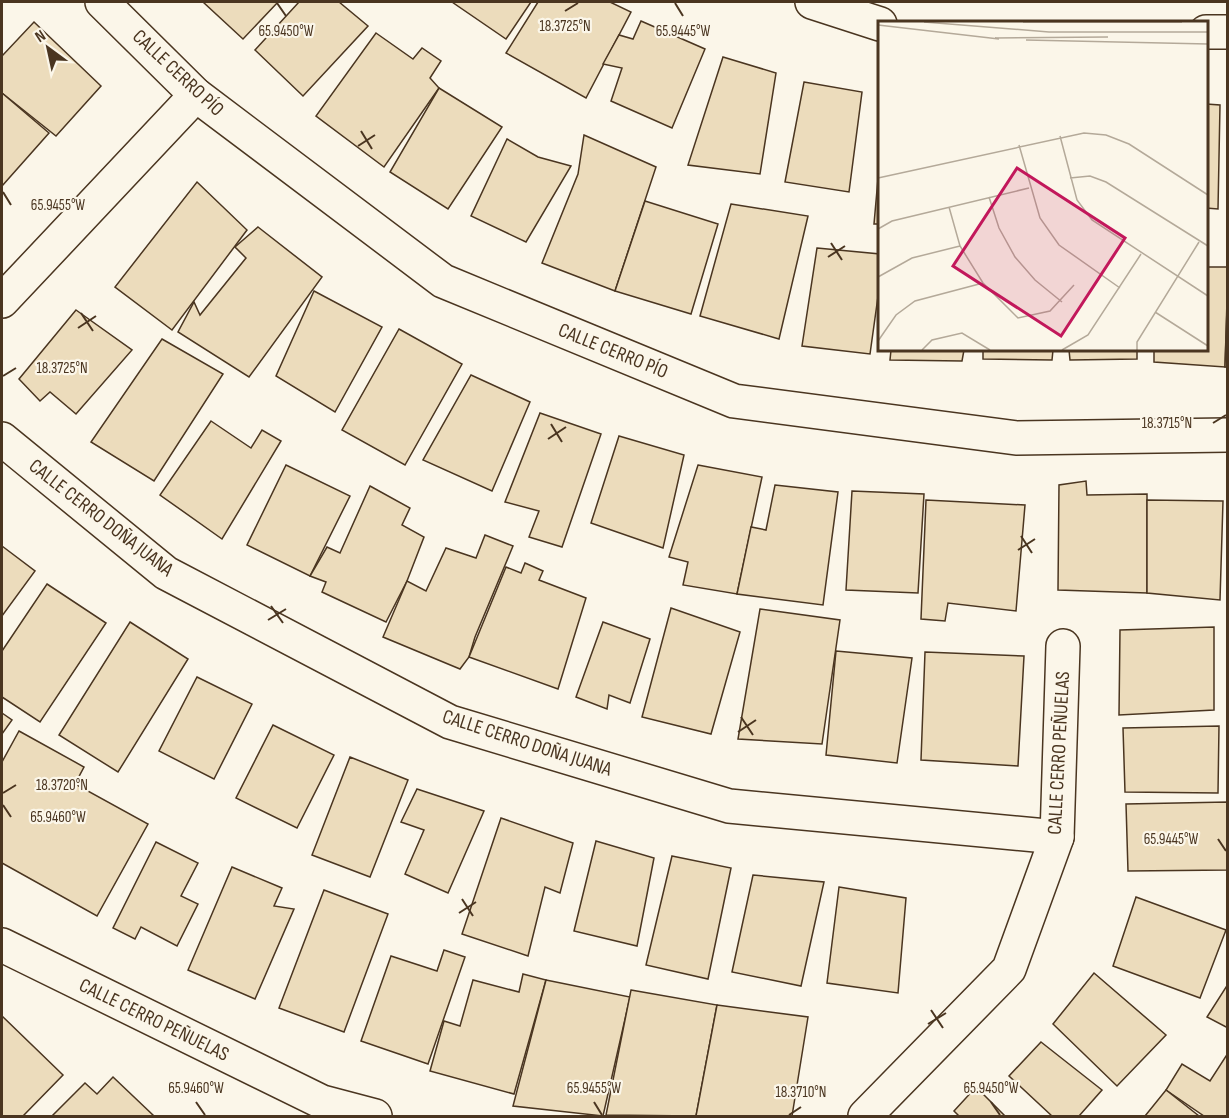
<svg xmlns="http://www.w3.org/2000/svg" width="1229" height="1118" font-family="'Sofia Sans Condensed',sans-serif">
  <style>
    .building { fill: #ecdcbc; stroke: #4a3520; stroke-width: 1.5 }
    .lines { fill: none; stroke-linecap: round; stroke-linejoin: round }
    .minor-casing { stroke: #4a3520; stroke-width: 36 }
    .minor { stroke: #fbf6e9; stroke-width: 33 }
    .ticks { fill: none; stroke: #4a3520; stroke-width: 2 }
    .labels { text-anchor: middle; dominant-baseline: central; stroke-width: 4.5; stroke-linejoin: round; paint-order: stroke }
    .street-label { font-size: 20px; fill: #4a3520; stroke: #fbf6e9 }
    .inset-road { fill: none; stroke: #b4a999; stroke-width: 1.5 }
    .view { fill: #c2185b; fill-opacity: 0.15; stroke: #c2185b; stroke-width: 3 }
    .inset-edge { fill: none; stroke: #4a3520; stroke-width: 3 }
    .ticks-label { font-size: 15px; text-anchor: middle; fill: #4a3520; stroke: #fbf6e9; stroke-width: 4.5; stroke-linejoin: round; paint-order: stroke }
  </style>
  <rect width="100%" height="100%" fill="#fbf6e9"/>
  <g class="building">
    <path d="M203,2H278L243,39Z"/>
    <path d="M299,2H339L368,26L303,96L255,50Z"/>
    <path d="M452,2H531L506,39Z"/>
    <path d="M538,2H610L631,12L586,98L506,53Z"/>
    <path d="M641,21L705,49L672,128L611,101L622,68L603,64L619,35L633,39Z"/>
    <path d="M34,22L101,86L56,136L2,93V56Z"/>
    <path d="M376,33L413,59L422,48L441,61L430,78L439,88L384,167L316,116Z"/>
    <path d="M723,57L776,73L760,174L688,165Z"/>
    <path d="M804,82L862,92L849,192L785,182Z"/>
    <path d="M439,88L502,127L448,209L390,172Z"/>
    <path d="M2,93L49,133L2,186Z"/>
    <path d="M1206,104L1220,105L1218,209L1206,208Z"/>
    <path d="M584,135L656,167L615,291L542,263L578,174Z"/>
    <path d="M507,139L538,157L571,166L526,242L471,216Z"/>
    <path d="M880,156V224H874Z"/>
    <path d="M197,182L247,230L172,330L115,287Z"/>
    <path d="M645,201L718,224L691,314L615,291Z"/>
    <path d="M731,204L808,216L779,339L700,316Z"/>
    <path d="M258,227L322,277L249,377L178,332L194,302L200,315L246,258L235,247Z"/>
    <path d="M817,248L880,254V282L870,354L802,346Z"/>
    <path d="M1206,267H1228L1225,367L1154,362V350H1206Z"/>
    <path d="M1228,279V367H1225Z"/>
    <path d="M314,291L382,327L335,412L276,376Z"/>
    <path d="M76,310L132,350L76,414L50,392L40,401L19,379Z"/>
    <path d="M399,329L462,364L405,465L342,430Z"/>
    <path d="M162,339L223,374L154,481L91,442Z"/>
    <path d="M891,350H964L962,361L890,360Z"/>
    <path d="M983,350H1053L1052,360L983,359Z"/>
    <path d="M1069,350H1137V359L1070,360Z"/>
    <path d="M471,375L530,402L492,491L423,460Z"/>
    <path d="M540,413L601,434L562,547L529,537L539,511L505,502Z"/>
    <path d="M211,421L251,448L262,430L281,441L222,539L160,495Z"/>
    <path d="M619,436L684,455L663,548L591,523Z"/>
    <path d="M286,465L350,496L310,576L247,545Z"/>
    <path d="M698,465L762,477L737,594L683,585L688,562L669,557Z"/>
    <path d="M1086,481L1087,495L1147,494V593L1058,590L1059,485Z"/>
    <path d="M775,485L838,492L823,605L737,594L751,527L766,530Z"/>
    <path d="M370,486L410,508L402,525L424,537L407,581L386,622L322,592L326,582L310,576L327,547L340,553Z"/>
    <path d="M852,491L924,494L918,593L846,590Z"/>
    <path d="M926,500L1025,505L1016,611L948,603L945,621L921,619Z"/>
    <path d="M1147,500L1223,501L1220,600L1147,593Z"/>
    <path d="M485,535L513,546L475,637L469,657L460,669L383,637L407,581L426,591L446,548L476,558Z"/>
    <path d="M2,546L35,571L2,616Z"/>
    <path d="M525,563L543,571L539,580L586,598L558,689L469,657L506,567L521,573Z"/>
    <path d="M47,584L106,623L40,722L2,697V651Z"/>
    <path d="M671,608L740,632L711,734L642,717Z"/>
    <path d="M760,609L840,620L822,744L738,739Z"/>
    <path d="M130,622L188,659L118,772L59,735Z"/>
    <path d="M603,622L650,639L630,703L609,695L607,709L576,697Z"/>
    <path d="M1214,627V710L1119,715L1120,630Z"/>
    <path d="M836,651L912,658L897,763L826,755Z"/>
    <path d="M925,652L1024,656L1018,766L921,760Z"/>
    <path d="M197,677L252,704L214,779L159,751Z"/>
    <path d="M2,713L12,720L2,734Z"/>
    <path d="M273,725L334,755L297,828L236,798Z"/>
    <path d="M1219,726L1218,793L1125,792L1123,728Z"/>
    <path d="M19,731L84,767L75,784L148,824L97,916L2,863V762Z"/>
    <path d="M350,757L408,780L370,877L312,855Z"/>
    <path d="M417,789L484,811L448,893L405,874L424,830L401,822Z"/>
    <path d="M1228,802V870L1128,871L1126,804Z"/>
    <path d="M501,818L573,843L560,893L545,887L528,956L462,934Z"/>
    <path d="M596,841L654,858L637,946L574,931Z"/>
    <path d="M156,842L198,863L181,896L198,904L177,946L141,927L135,939L113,928Z"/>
    <path d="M672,856L731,868L708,979L646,965Z"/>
    <path d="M232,867L282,888L274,906L294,909L255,999L188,970Z"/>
    <path d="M753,875L824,882L801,986L732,972Z"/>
    <path d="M839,887L906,898L898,993L827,983Z"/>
    <path d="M324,890L388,914L344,1032L279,1008Z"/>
    <path d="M1136,897L1226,930L1200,998L1113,966Z"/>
    <path d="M444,950L465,957L428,1064L361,1041L391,956L437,971Z"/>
    <path d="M1094,973L1166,1035L1117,1086L1053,1024Z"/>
    <path d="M523,974L546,980L514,1094L430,1071L444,1021L460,1026L473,980L519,992Z"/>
    <path d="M546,980L630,997L603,1116L513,1106Z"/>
    <path d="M1228,984V1028L1207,1017Z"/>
    <path d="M631,990L717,1005L696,1116L606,1115Z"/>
    <path d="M717,1005L808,1017L792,1116H696Z"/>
    <path d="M2,1016L63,1075L23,1116H2Z"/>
    <path d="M1041,1042L1102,1090L1079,1116H1052L1009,1076Z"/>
    <path d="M1228,1053V1116H1204L1166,1090L1182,1064L1210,1081Z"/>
    <path d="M113,1077L154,1116H52L85,1083L97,1094Z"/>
    <path d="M976,1087L1005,1116H959L954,1111Z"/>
    <path d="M1166,1090L1199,1116H1145Z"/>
  </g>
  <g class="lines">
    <g class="minor-casing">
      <g id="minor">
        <path d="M102,2L196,95L443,281L734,401L1016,438L1228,435"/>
        <path d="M812,2L880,24"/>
        <path d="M1206,32H1228"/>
        <path d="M2,301L196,95"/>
        <path d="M2,439L166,573L450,722L729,806L1057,837"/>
        <path d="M2,945L322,1102L375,1116"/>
        <path d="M865,1116L1009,969L1057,837L1063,646"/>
      </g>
    </g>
    <use href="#minor" class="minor"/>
  </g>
  <path class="ticks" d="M277,3L286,16M675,3L683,16M565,11L578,3M361,131L372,149M358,146L375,135M3,192L11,205M831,243L842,260M828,257L845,246M81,313L93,331M78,328L96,316M3,376L16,368M1213,423L1226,415M551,424L562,442M548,439L566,427M1021,536L1032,553M1018,550L1035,539M271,606L283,623M268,620L286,609M741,717L753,735M738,732L756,720M3,793L16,785M3,805L11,817M1218,839L1226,851M462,899L473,916M459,913L476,902M931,1010L943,1028M928,1024L946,1013M196,1102L205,1115M594,1102L602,1115M991,1102L1000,1115M789,1115L801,1107"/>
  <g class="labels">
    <g class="street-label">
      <text transform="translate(178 73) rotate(43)">CALLE CERRO PÍO</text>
      <text transform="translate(613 351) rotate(22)">CALLE CERRO PÍO</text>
      <text transform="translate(101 518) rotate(38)">CALLE CERRO DOÑA JUANA</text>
      <text transform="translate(527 743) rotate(18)">CALLE CERRO DOÑA JUANA</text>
      <text transform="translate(1059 753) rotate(-87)">CALLE CERRO PEÑUELAS</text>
      <text transform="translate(154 1020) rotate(26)">CALLE CERRO PEÑUELAS</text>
    </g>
  </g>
  <g transform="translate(878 21)">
    <rect width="330" height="330" fill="#fbf6e9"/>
    <path class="inset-road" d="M46,1L171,11H330M145,1H304M0,4L121,18M117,17L230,16M148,19L330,23M182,115L199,179L214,199L330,275M141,124L162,197L181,224L242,267M0,157L206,112L228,114L251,123L330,174M192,157L212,155L228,161L330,225M111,176L121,207L137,236L157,259L184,281M71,186L82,225L105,262L140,297L172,290L196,264M0,208L14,200L151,167M0,256L34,237L82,225M277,291L330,325M0,320L18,294L37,280L105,262M44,329L54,319L84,312L112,329M184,329L210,314L263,233M259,329V321L321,221"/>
    <path class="view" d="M139,147L247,217L183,315L75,245Z"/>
    <rect width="330" height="330" class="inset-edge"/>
  </g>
  <g class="ticks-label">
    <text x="565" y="31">18.3725°N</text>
    <text x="286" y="36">65.9450°W</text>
    <text x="683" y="36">65.9445°W</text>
    <text x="58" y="210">65.9455°W</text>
    <text x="62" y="373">18.3725°N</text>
    <text x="1167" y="428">18.3715°N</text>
    <text x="62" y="790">18.3720°N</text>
    <text x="58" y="822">65.9460°W</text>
    <text x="1171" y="844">65.9445°W</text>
    <text x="196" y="1093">65.9460°W</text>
    <text x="594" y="1093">65.9455°W</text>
    <text x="991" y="1093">65.9450°W</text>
    <text x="801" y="1097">18.3710°N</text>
  </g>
  <rect width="1229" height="1118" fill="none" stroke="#4a3520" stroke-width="6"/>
  <g transform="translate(48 48) rotate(327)" stroke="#fbf6e9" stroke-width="4.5" paint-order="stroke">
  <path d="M0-4.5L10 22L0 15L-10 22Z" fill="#4a3520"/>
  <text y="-9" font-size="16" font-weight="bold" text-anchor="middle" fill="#4a3520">N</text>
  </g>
</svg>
